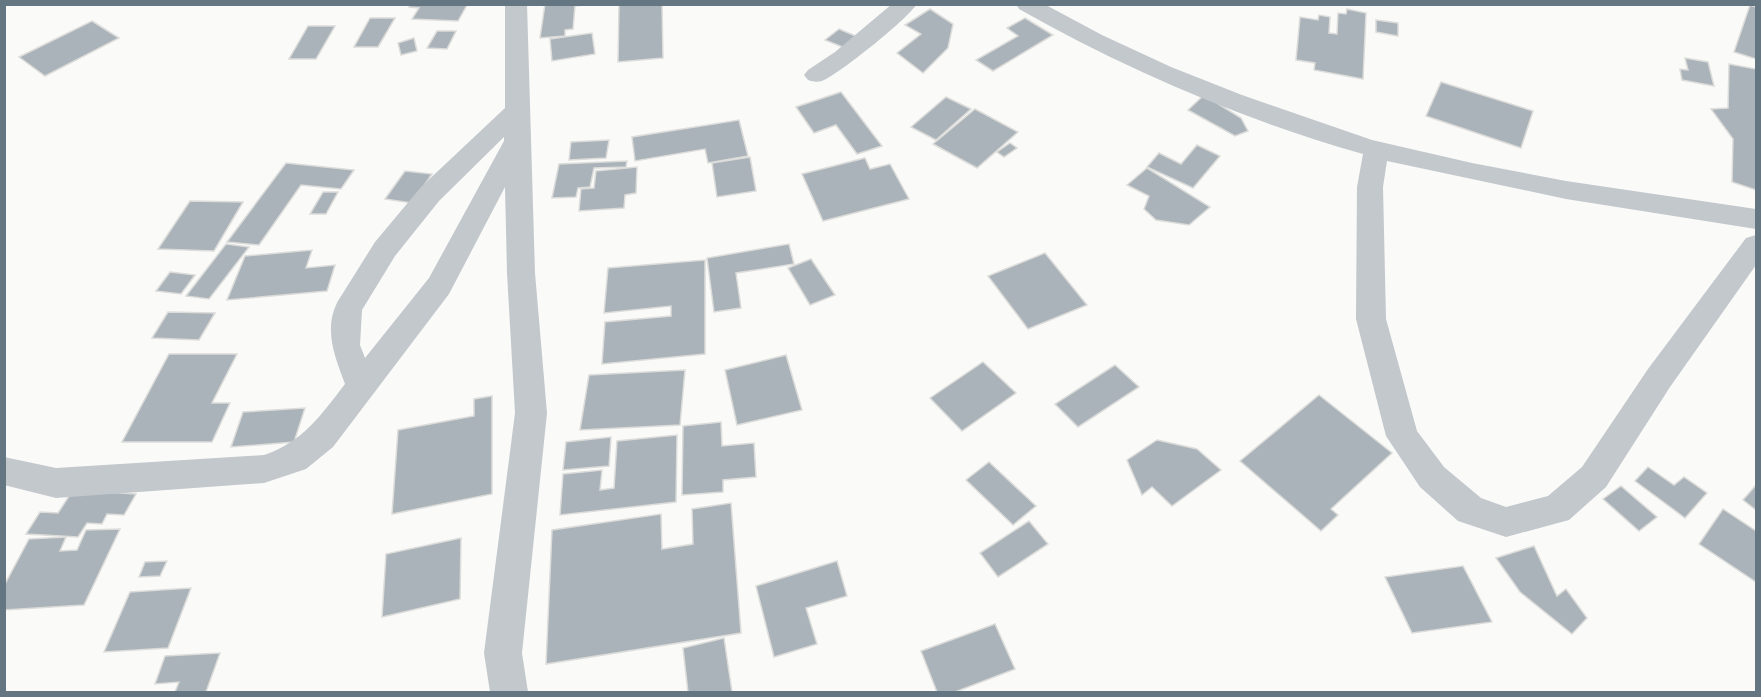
<svg xmlns="http://www.w3.org/2000/svg" width="1761" height="697" font-family="'IBM Plex Sans',sans-serif">
  <style>
    .building { fill: #aab3b9; stroke: #dcdcda; stroke-width: 1.5 }
    .lines { fill: none; stroke-linecap: round; stroke-linejoin: round }
    .minor { fill: #c3c8cc; fill-rule: evenodd }
  </style>
  <rect width="100%" height="100%" fill="#fafaf8"/>
  <g class="building">
    <path d="M410,4H463L467,5L458,21L412,19L419,8L409,7Z"/>
    <path d="M545,4H590L575,6L573,29L565,30V36L540,38Z"/>
    <path d="M619,4H662L663,58L618,62Z"/>
    <path d="M1750,5L1756,7V59L1734,52Z"/>
    <path d="M930,9L953,24L948,48L923,73L897,53L921,34L905,25Z"/>
    <path d="M1347,9L1366,13L1363,79L1314,70L1315,63L1296,60L1300,17L1318,20L1319,15L1330,17L1329,33L1337,34L1338,13L1346,14Z"/>
    <path d="M370,18H395L378,47H354Z"/>
    <path d="M1025,18L1053,35L993,71L976,60L1018,36L1007,28Z"/>
    <path d="M1376,20L1398,23V36L1376,32Z"/>
    <path d="M92,21L119,38L45,76L19,57Z"/>
    <path d="M308,26H335L316,59H289Z"/>
    <path d="M839,29L858,37L845,48L825,40Z"/>
    <path d="M437,31H456L447,49L427,48Z"/>
    <path d="M592,33L595,54L552,61L550,39Z"/>
    <path d="M414,38L417,51L401,55L398,43Z"/>
    <path d="M1685,58L1708,62L1714,86L1682,80L1680,69L1688,70Z"/>
    <path d="M1729,64L1756,69V190L1732,182L1733,139L1711,109L1728,108Z"/>
    <path d="M1441,82L1533,111L1521,148L1426,116Z"/>
    <path d="M841,92L882,146L857,154L836,125L814,133L796,107Z"/>
    <path d="M1204,95L1241,118L1248,131L1235,136L1188,110Z"/>
    <path d="M946,97L971,109L936,140L911,127Z"/>
    <path d="M975,109L1018,132L977,168L933,144Z"/>
    <path d="M739,120L748,156L708,163L705,149L635,161L632,137Z"/>
    <path d="M609,140L606,158L569,160L571,142Z"/>
    <path d="M1010,143L1017,148L1004,157L997,152Z"/>
    <path d="M1197,145L1220,156L1193,188L1147,167L1159,153L1181,164Z"/>
    <path d="M750,157L756,191L717,197L712,163Z"/>
    <path d="M865,158L870,169L890,164L909,199L823,221L802,174Z"/>
    <path d="M627,161L626,167L594,168L590,187L578,188L576,197L552,198L559,164Z"/>
    <path d="M286,163L354,170L341,189L301,185L259,245L227,242Z"/>
    <path d="M637,167L636,193L625,195L624,208L579,211L581,189L594,188L596,171Z"/>
    <path d="M1147,168L1210,207L1189,225L1156,220L1144,209L1149,196L1127,185Z"/>
    <path d="M405,171L432,174L412,203L385,199Z"/>
    <path d="M323,192H338L326,214H310Z"/>
    <path d="M190,201L243,202L214,251L158,249Z"/>
    <path d="M226,244L249,247L209,299L186,296Z"/>
    <path d="M789,244L794,264L736,273L741,308L714,312L707,258Z"/>
    <path d="M312,250L306,268L335,265L327,291L227,300L245,256Z"/>
    <path d="M1045,253L1087,305L1028,329L988,276Z"/>
    <path d="M811,259L835,295L810,305L788,268Z"/>
    <path d="M705,260V354L602,364L605,322L671,316V306L604,313L608,268Z"/>
    <path d="M170,272L195,275L181,294L156,291Z"/>
    <path d="M168,312L215,313L199,340L152,338Z"/>
    <path d="M169,354H237L212,403H230L212,442H122Z"/>
    <path d="M786,355L802,410L737,425L725,370Z"/>
    <path d="M983,362L1016,393L962,431L930,398Z"/>
    <path d="M1115,365L1139,387L1078,427L1055,404Z"/>
    <path d="M685,370L680,425L580,430L589,375Z"/>
    <path d="M1319,395L1392,453L1331,509L1338,515L1321,531L1240,461Z"/>
    <path d="M492,396V494L392,514L398,430L474,416V399Z"/>
    <path d="M305,408L294,442L231,447L243,412Z"/>
    <path d="M721,422L722,446L754,443L756,477L723,480V492L682,495L683,426Z"/>
    <path d="M677,435L676,502L560,515L563,474L602,470L600,490L614,488L617,441Z"/>
    <path d="M611,437L609,466L563,470L566,442Z"/>
    <path d="M1157,440L1197,449L1221,470L1172,506L1152,487L1142,495L1127,460Z"/>
    <path d="M989,462L1036,506L1013,525L966,480Z"/>
    <path d="M1648,467L1674,485L1684,477L1707,493L1685,518L1635,481Z"/>
    <path d="M1756,485V510L1743,500Z"/>
    <path d="M1621,486L1657,517L1639,531L1603,499Z"/>
    <path d="M73,490L136,494L124,515L107,514L102,524L87,523L78,537L26,534L40,512L58,513Z"/>
    <path d="M731,503L741,633L546,664L552,530L661,514L662,549L693,544L692,509Z"/>
    <path d="M1723,509L1756,531V582L1699,544Z"/>
    <path d="M1029,521L1048,544L998,577L980,553Z"/>
    <path d="M120,529L84,605L4,610V586L29,539L66,537L60,551L77,550L86,530Z"/>
    <path d="M461,538L460,599L382,617L386,554Z"/>
    <path d="M1534,546L1557,596L1566,589L1587,618L1572,634L1520,592L1496,558Z"/>
    <path d="M167,561L160,576L139,577L145,562Z"/>
    <path d="M837,561L847,596L806,608L817,644L774,657L756,586Z"/>
    <path d="M1463,566L1492,622L1412,633L1385,577Z"/>
    <path d="M191,588L168,648L104,652L130,592Z"/>
    <path d="M995,624L1015,669L955,692H937L921,651Z"/>
    <path d="M724,638L732,692H688L683,648Z"/>
    <path d="M220,653L206,692H175L179,682L155,684L165,656Z"/>
  </g>
  <g class="lines">
    <g class="minor">
      <path d="M505,4H527L535,273L547,413L522,653L528,692H490L484,653L515,413L507,273L505,187L449,294L333,447L306,469L264,483L56,498L4,485V457L56,468L264,455C303,442 321,415 345,384C335,357 323,329 338,301L375,242L421,187L505,108ZM504,137V141L429,278L365,358L360,345L362,310L395,256L439,201Z"/>
      <path d="M892,4H917C905,21 845,69 826,79C819,83 814,82 808,80L804,75L808,70L835,52Z"/>
      <path d="M1016,4H1044L1102,35L1171,67L1242,95L1372,140L1472,163L1566,181L1756,209V229L1566,199L1387,161L1383,187L1386,319L1417,431L1444,467L1481,498L1506,507L1548,496L1582,467L1648,369L1746,238L1756,235V265L1670,387L1606,487L1569,520L1506,537L1458,521L1420,487L1386,436L1356,319L1357,187L1363,154C1243,120 1127,70 1019,9Z"/>
    </g>
  </g>
  <rect width="1761" height="697" fill="none" stroke="#657683" stroke-width="12"/>
</svg>
